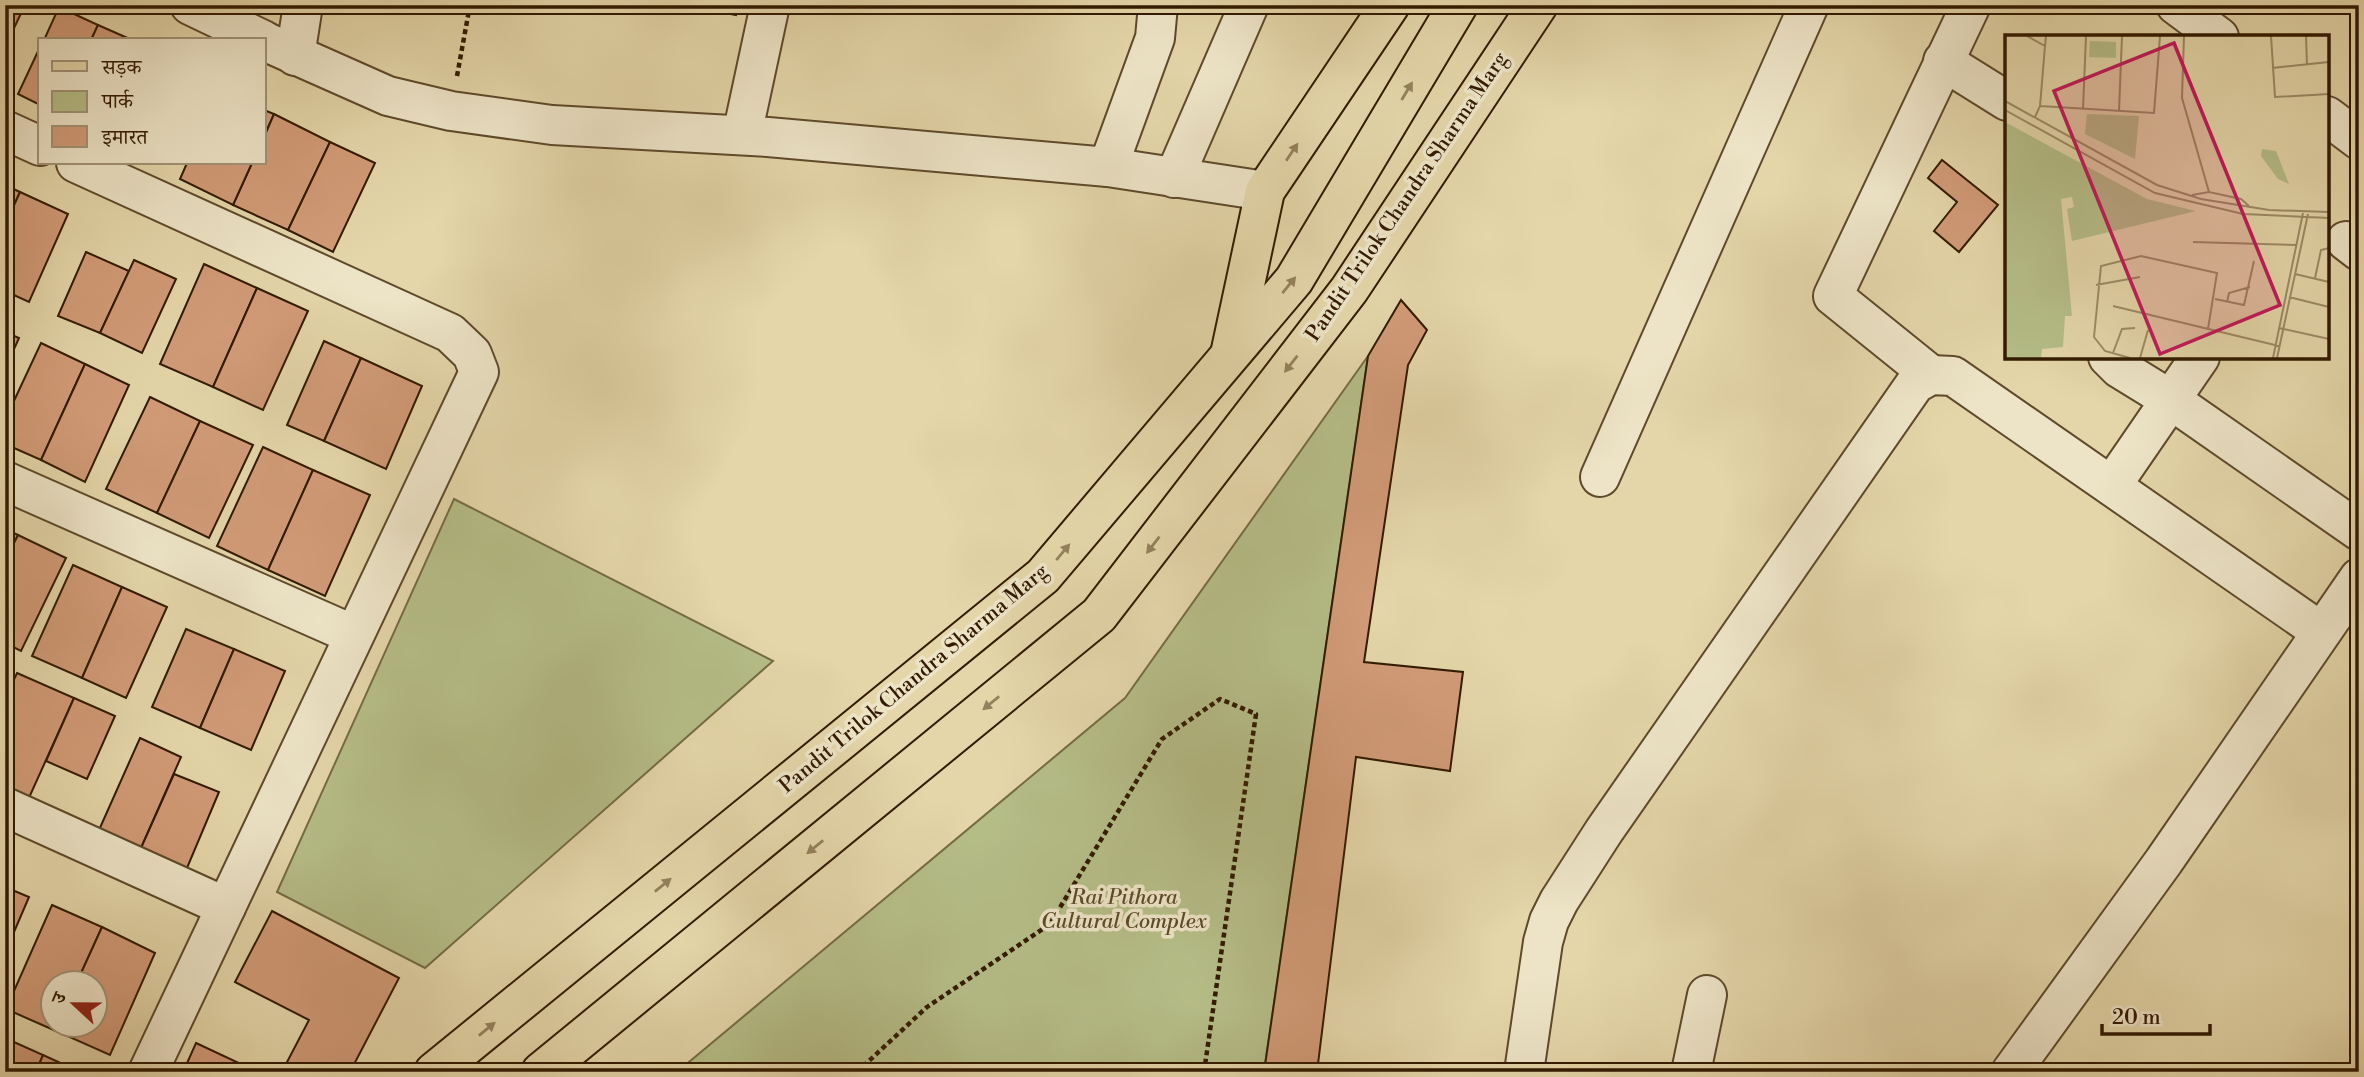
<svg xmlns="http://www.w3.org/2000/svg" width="2364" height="1077" font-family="'Libre Bodoni','Noto Serif Devanagari',serif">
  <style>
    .green { fill: #b5bd87; stroke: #746c44; stroke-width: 2 }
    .building { fill: #d19b77; stroke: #321a00; stroke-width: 2 }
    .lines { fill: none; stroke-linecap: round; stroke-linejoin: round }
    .minor-casing { stroke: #5e492a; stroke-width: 42 }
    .major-casing { stroke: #321a00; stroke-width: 42 }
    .path { stroke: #321a00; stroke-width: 4.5; stroke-dasharray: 5 3.5; stroke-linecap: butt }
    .minor { stroke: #ede4c7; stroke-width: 38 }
    .major { stroke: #e4d6a9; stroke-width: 38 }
    .oneway { fill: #94815d }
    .labels { text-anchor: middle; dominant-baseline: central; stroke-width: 7; stroke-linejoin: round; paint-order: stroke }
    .street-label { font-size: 21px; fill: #321a00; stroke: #ede4c7 }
    .park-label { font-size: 21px; font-style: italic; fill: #594b28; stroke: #ede4c7 }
    .inset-road { fill: none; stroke: #9d8b65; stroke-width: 2 }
    .view { fill: #c2185b; fill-opacity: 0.15; stroke: #c2185b; stroke-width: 3.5 }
    .inset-edge { fill: none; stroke: #321a00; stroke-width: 3.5 }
  </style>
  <rect width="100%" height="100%" fill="#e4d6a9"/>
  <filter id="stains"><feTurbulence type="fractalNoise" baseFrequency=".00286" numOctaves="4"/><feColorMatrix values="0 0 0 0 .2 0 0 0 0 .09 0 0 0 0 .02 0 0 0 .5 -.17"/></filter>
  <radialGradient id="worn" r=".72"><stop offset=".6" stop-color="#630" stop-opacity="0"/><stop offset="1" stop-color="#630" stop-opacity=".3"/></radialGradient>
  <g class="green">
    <path d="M1368,356L1264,1072H677L1125,698Z"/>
    <path d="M454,499L773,661L425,968L277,892Z"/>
  </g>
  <g class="building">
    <path d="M5,5H25L5,47Z"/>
    <path d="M685,5H738L736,15Z"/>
    <path d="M59,7L98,25L91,40H44Z"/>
    <path d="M98,25L132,40H91Z"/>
    <path d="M40,47V105L18,94Z"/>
    <path d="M264,110L274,114L264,137Z"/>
    <path d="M274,114L330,142L288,230L233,205L252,163H264V137Z"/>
    <path d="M330,142L375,163L333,252L288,230Z"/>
    <path d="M1942,160L1998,205L1959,252L1934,231L1957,202L1928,178Z"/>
    <path d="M187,163H252L233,205L180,179Z"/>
    <path d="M5,185L20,192L5,225Z"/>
    <path d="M20,192L68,214L29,302L5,291V225Z"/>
    <path d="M86,252L129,271L100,333L58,316Z"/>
    <path d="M134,260L176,279L142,353L100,333Z"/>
    <path d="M204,264L257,288L213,387L160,364Z"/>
    <path d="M257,288L308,311L263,410L213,387Z"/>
    <path d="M1401,300L1427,330L1408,365L1364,662L1463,672L1450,771L1356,757L1317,1072H1264L1368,356Z"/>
    <path d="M5,332L19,338L5,369Z"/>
    <path d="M324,341L361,358L324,441L287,425Z"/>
    <path d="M41,343L85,364L41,460L5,444V420Z"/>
    <path d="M361,358L422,386L386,469L324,441Z"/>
    <path d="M85,364L129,385L85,482L41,460Z"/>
    <path d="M150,397L200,421L157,513L106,489Z"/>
    <path d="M200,421L253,445L209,538L157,513Z"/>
    <path d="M263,447L313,470L268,570L217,546Z"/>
    <path d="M313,470L370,495L325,596L268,570Z"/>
    <path d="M5,529L18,535L5,561Z"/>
    <path d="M18,535L66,558L21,651L5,643V561Z"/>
    <path d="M73,565L122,587L82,678L32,656Z"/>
    <path d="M122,587L167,607L126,698L82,678Z"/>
    <path d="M186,629L234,649L200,728L152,707Z"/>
    <path d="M234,649L285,671L251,750L200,728Z"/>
    <path d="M17,673L74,698L28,800L5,790V699Z"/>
    <path d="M74,698L115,716L87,779L46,761Z"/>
    <path d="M140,738L181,757L141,848L99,830Z"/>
    <path d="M174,774L219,792L187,868L141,848Z"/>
    <path d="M5,887L29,897L5,953Z"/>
    <path d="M52,905L102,927L77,982H52V1024H58L56,1031L6,1009Z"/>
    <path d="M272,911L399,978L350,1072H302L286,1064L309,1020L235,982Z"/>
    <path d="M102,927L155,953L110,1055L56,1031L58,1024H94V982H77Z"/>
    <path d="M5,1038L43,1055L36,1072H5Z"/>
    <path d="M196,1043L258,1072H183Z"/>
    <path d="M43,1055L80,1072H36Z"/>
  </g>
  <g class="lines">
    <g class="minor-casing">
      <g id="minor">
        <path d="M190,5L263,40"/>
        <path d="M2176,5L2219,37"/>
        <path d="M264,41L388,96L451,111L552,125L768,137L1108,167L1265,191"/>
        <path d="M295,56L303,5"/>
        <path d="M1943,61L2007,101"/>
        <path d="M2327,116L2359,140"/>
        <path d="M5,130L40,146"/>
        <path d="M742,135L770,5"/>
        <path d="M76,163L450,333L472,354L479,372L148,1072"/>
        <path d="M1108,167L1155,38L1158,5"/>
        <path d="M1174,178L1249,5"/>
        <path d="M2346,241L2359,251"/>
        <path d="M2108,357L2119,368L2171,400L2359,531"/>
        <path d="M1931,375L1833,296L1971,5"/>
        <path d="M1600,477L1809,5"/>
        <path d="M5,481L354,635"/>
        <path d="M2112,485L2200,357"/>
        <path d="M5,807L226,907"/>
        <path d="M1524,1072L1543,942L1549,921L1559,901L1604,831L1915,384L1931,375L1953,376L2320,631"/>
        <path d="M1691,1072L1707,995"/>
        <path d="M2011,1072L2164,861L2359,578"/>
      </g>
    </g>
    <g class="major-casing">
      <g id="major">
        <path d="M1231,350L1265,191L1390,5"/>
        <path d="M434,1072L1043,576L1294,280L1458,5"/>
        <path d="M541,1072L1099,615L1349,290L1538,5"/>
      </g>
    </g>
    <g class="path">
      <path d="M457,76L470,5"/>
      <path d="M857,1072L927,1007L1050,924L1162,739L1220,699L1256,714L1204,1072"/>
    </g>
    <use href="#minor" class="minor"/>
    <use href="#major" class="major"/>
  </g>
  <defs><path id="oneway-solid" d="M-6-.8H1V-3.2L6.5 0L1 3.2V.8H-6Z" transform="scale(1.75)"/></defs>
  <g class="oneway">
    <use href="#oneway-solid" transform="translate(1407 91) rotate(-59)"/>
    <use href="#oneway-solid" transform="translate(1292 152) rotate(-56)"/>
    <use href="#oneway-solid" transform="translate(1289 285) rotate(-51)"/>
    <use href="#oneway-solid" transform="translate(1291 364) rotate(128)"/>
    <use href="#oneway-solid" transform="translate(1153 545) rotate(128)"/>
    <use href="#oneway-solid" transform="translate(1063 552) rotate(-50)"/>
    <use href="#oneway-solid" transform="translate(991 703) rotate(141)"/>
    <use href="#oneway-solid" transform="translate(815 847) rotate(141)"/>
    <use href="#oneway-solid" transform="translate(663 885) rotate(-39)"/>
    <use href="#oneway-solid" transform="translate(487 1029) rotate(-39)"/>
  </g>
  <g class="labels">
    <g class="street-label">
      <text transform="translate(1407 197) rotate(-56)">Pandit Trilok Chandra Sharma Marg</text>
      <text transform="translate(914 679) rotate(-40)">Pandit Trilok Chandra Sharma Marg</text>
    </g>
    <g class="park-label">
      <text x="1124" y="898">Rai Pithora<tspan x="1124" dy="24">Cultural Complex</tspan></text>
    </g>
  </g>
  <g transform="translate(2005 35)">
    <rect width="324" height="324" fill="#e4d6a9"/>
    <path d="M85,6L111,7V23L84,22ZM82,79L134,81L130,124L80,99ZM0,87L142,164L191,176L67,206L62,174L69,172L67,162L56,164L67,281H60L58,312L37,314L36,323H0ZM257,114L271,116L284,149L273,144L256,121Z" fill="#b5bd87"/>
    <path class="inset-road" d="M22,1L40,11L41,1M179,1L177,63L204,157M266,1L270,62L324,59M301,1L302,30M267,33L324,27M0,66L152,150L196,164L264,175L324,177M35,71L149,78L155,1M78,74L81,1M0,75L150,158L238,179L324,183M114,76L117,1M30,82L35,71L40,11M187,160L204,157L236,164L244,171M188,207L292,210M290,239L324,247M310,243L316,215L324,213M91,250L135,242M284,262L324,272M210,264L239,270L249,226M222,267L224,258L245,252M108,271L274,311M274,293L324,304M108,318L117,294L130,293M125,323L100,316L89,302L96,231L136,221L212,238L203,294M135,323L143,295M268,323L298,178M272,323L303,179"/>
    <path class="view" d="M169,8L275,270L155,319L49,56Z"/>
    <rect width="324" height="324" class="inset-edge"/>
  </g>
  <rect width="2364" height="1077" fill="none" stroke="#e4d6a9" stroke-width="28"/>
  <rect x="7" y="7" width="2350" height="1063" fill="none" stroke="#321a00" stroke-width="3.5"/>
  <rect x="14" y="14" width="2336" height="1049" fill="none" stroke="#321a00" stroke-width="2"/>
  <rect x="38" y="38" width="228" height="126" fill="#ede4c7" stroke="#a29377" stroke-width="2"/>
  <rect x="52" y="61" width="35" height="10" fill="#e4d6a9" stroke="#a29377" stroke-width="2"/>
  <text x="102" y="74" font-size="21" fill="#321a00">सड़क</text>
  <rect x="52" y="91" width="35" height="21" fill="#b5bd87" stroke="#a29377" stroke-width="2"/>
  <text x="102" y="108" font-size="21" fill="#321a00">पार्क</text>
  <rect x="52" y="126" width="35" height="21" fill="#d19b77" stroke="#a29377" stroke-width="2"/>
  <text x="102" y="144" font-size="21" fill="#321a00">इमारत</text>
  <g transform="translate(74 1004) rotate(292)"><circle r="33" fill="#ede4c7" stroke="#a29377" stroke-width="2"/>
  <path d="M0-5L12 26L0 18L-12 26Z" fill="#8f2418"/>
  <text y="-10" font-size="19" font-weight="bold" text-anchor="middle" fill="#321a00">उ</text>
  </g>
  <path d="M2102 1024v10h108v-10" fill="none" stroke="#321a00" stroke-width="3.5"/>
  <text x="2112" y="1024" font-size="21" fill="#321a00" stroke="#ede4c7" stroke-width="5" paint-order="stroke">20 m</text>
  <rect width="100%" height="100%" filter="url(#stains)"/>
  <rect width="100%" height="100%" fill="url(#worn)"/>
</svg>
